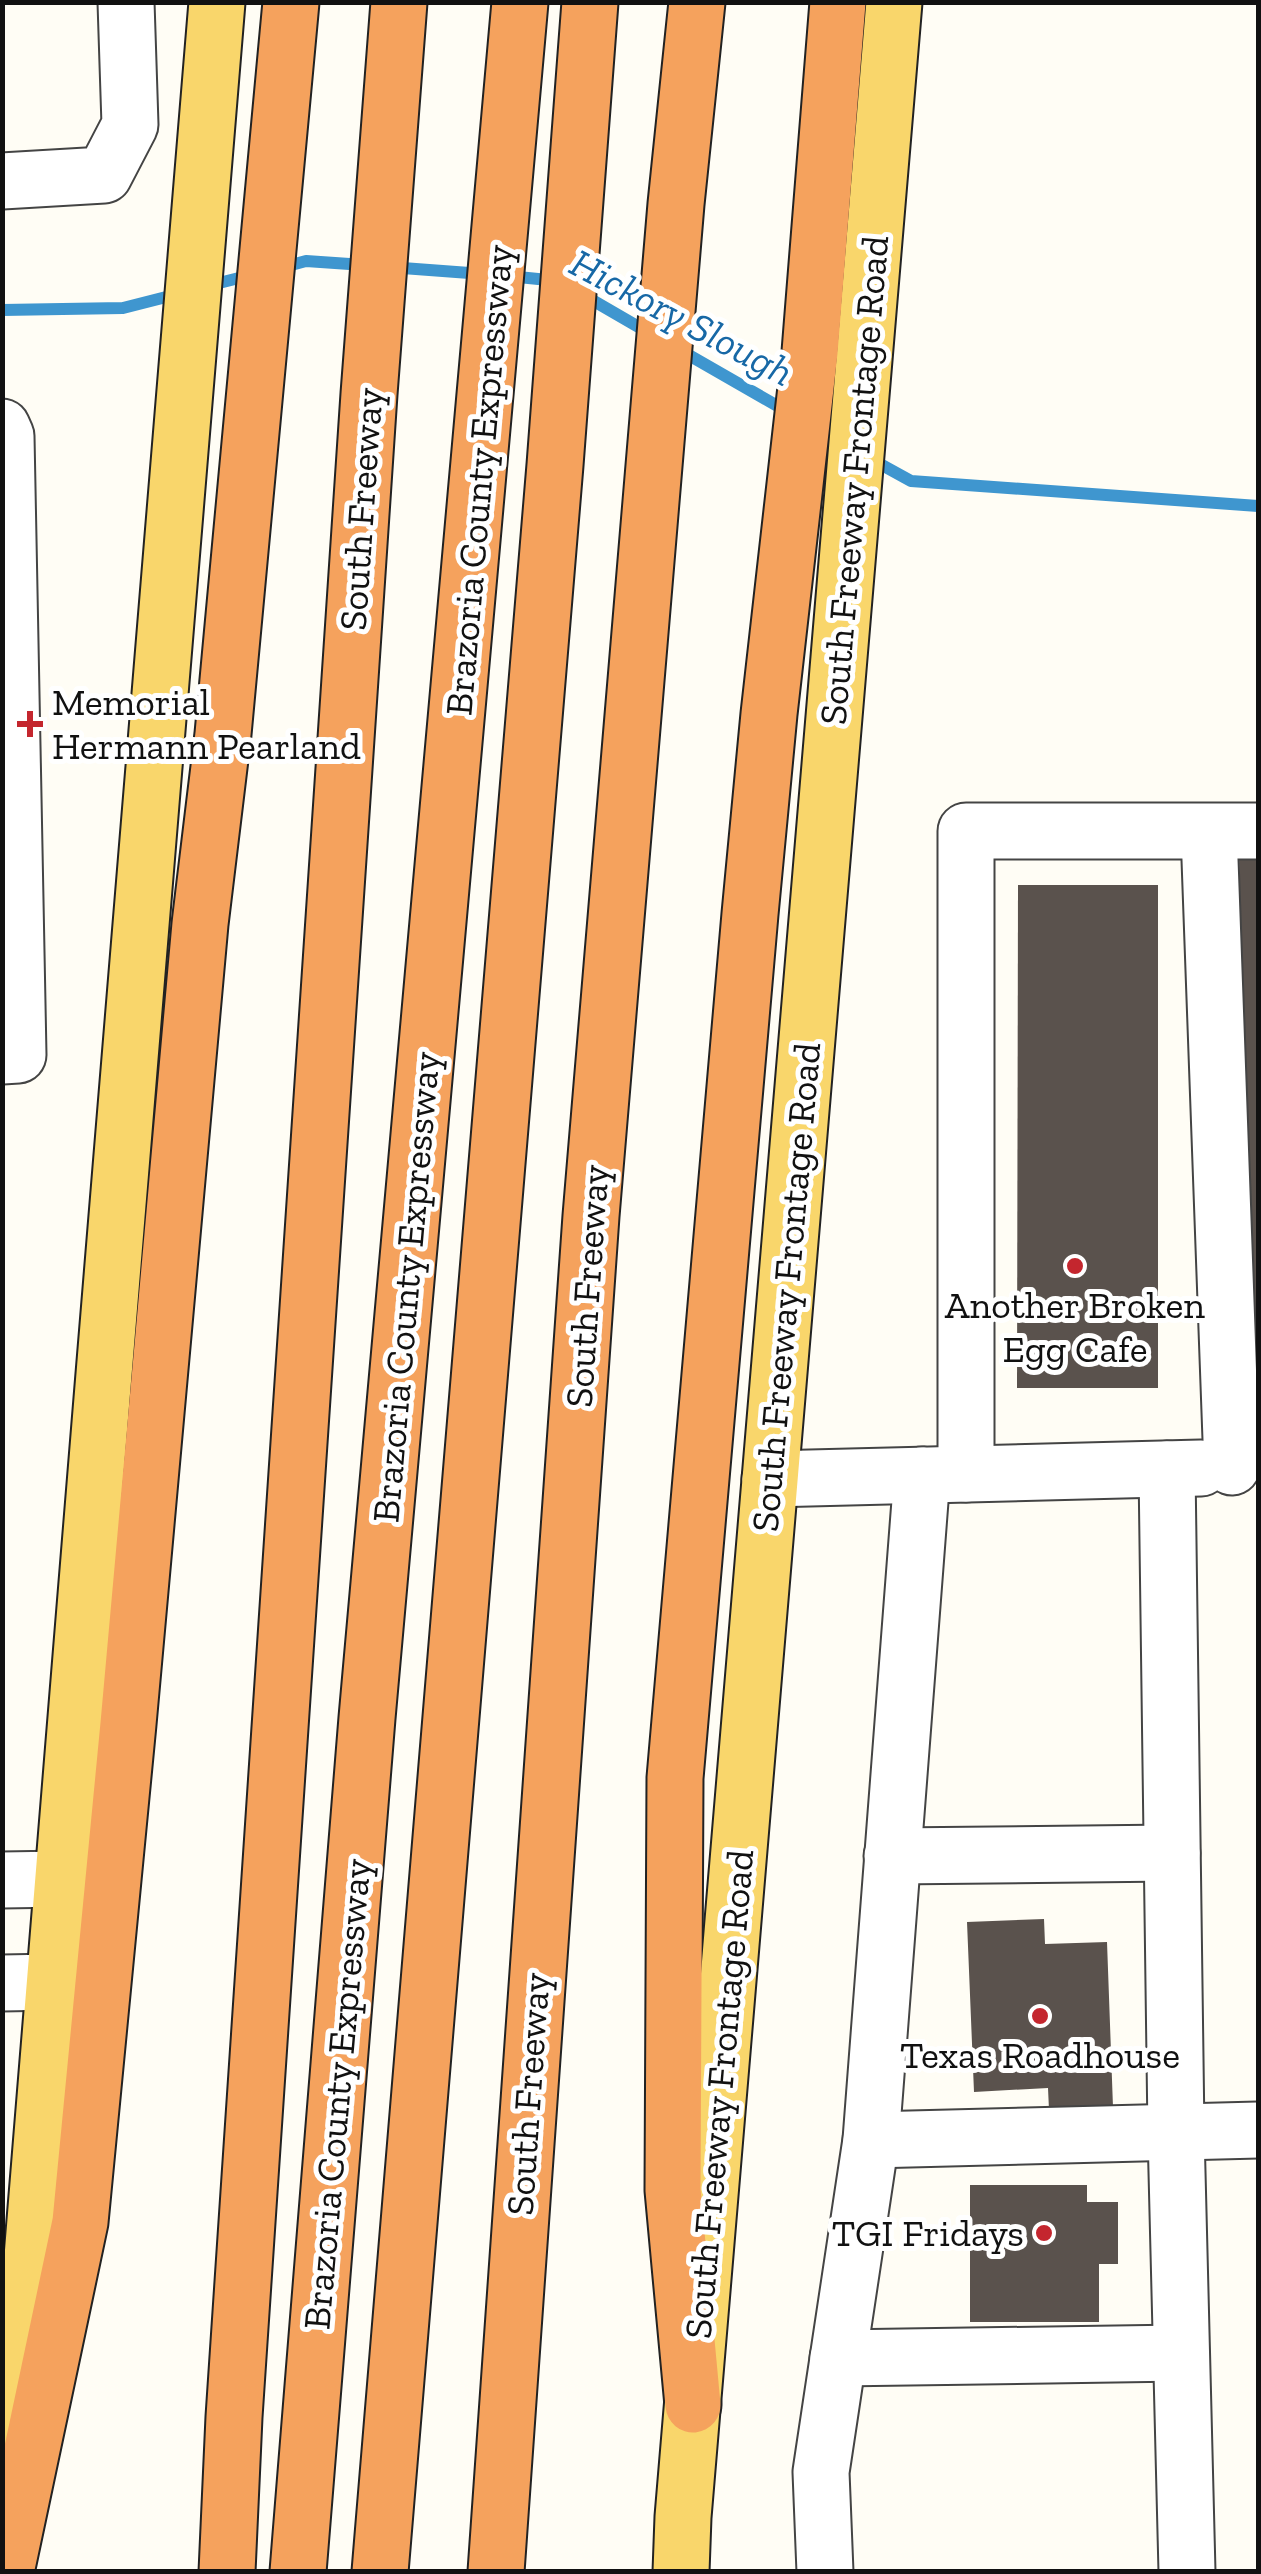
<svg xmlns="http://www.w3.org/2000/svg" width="1261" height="2574" font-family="'Zilla Slab',serif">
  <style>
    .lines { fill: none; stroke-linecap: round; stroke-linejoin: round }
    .stream { stroke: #3f96cf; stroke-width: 12 }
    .building { fill: #5a524d }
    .minor-casing { stroke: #444; stroke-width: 59 }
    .major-casing { stroke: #222; stroke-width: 59 }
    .highway-casing { stroke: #222; stroke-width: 59 }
    .minor { stroke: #fff; stroke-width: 55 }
    .major { stroke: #f9d66b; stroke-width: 55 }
    .highway { stroke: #f5a25d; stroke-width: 55 }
    .poi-dot { fill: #c4262e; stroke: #fff; stroke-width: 4 }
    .labels { text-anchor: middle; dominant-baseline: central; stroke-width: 10; stroke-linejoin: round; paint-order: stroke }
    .street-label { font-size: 38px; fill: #111; stroke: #fff }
    .poi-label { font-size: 38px; fill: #111; stroke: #fff }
    .water-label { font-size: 40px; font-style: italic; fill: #1768a6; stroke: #fff }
  </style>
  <rect width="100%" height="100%" fill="#fffdf5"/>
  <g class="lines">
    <g class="stream">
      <path d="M389,267L483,274"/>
      <path d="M280,268L306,261L364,265"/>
      <path d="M508,276L558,281"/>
      <path d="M207,286L251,275"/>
      <path d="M580,293L649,333"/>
      <path d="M2,310L123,308L178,294"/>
      <path d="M680,350L788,412"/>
      <path d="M871,459L911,481L1258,506"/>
    </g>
  </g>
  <g class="building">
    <path d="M1258,853V1400H1247L1239,854Z"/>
    <path d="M1018,885H1158V1388H1017Z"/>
    <path d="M1044,1919L1045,1944L1107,1942L1113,2107L1049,2110L1048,2088L974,2092L967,1922Z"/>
    <path d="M970,2185H1087V2202H1118V2264H1099V2322H970Z"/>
  </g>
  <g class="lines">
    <g class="minor-casing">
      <g id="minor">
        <path d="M2,181L104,175L130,125L126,2"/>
        <path d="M2,427L6,436L18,1055L2,1056"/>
        <path d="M1209,832L1232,1467"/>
        <path d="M1167,1469L1176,2132L1187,2572"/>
        <path d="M966,1474V831H1258"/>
        <path d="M770,1479L1201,1468"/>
        <path d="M892,1856L1172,1853"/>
        <path d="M2,1880L64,1879"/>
        <path d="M2,1983L55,1982"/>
        <path d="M871,2140L1258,2130"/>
        <path d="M838,2358L1181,2353"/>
        <path d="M825,2572L821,2472L871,2140L922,1475"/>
      </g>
    </g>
    <g class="major-casing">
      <g id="major">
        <path d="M18,2429C86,1620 147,811 217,2"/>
        <path d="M681,2572L683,2517L894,2"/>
      </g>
    </g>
    <g class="highway-casing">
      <g id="highway">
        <path d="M693,2405L673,2190L675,1778L750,914L769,714L810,352L838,2"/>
        <path d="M6,2572L80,2222L128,1724L200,924L223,734L291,2"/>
        <path d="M227,2572L234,2417L369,394L399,2"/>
        <path d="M298,2572L367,1718L520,2"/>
        <path d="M380,2572L555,465L590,2"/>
        <path d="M496,2572L591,1216L676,204L697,2"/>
      </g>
    </g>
    <use href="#minor" class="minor"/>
    <use href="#major" class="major"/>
    <use href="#highway" class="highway"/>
  </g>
  <g class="poi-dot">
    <path d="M25 709h10v10h10v10h-10v10h-10v-10h-10v-10h10z"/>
    <circle cx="1075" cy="1266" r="10"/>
    <circle cx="1040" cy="2016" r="10"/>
    <circle cx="1044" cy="2233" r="10"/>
  </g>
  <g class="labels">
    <g class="street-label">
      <text transform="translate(479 480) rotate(-85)">Brazoria County Expressway</text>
      <text transform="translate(854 480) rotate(-85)">South Freeway Frontage Road</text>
      <text transform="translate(361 509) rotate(-86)">South Freeway</text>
      <text transform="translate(587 1286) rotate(-86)">South Freeway</text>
      <text transform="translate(406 1287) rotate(-85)">Brazoria County Expressway</text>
      <text transform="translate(786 1287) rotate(-85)">South Freeway Frontage Road</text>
      <text transform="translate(337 2094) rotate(-85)">Brazoria County Expressway</text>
      <text transform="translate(528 2094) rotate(-86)">South Freeway</text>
      <text transform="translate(719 2094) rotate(-85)">South Freeway Frontage Road</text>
    </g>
    <g class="poi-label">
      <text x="52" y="702" text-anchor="start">Memorial<tspan x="52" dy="44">Hermann Pearland</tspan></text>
      <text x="1075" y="1305">Another Broken<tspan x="1075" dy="44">Egg Cafe</tspan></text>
      <text x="1040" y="2055">Texas Roadhouse</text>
      <text x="1024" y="2233" text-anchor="end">TGI Fridays</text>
    </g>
    <g class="water-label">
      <text transform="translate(682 317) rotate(28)">Hickory Slough</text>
    </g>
  </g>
  <rect width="1261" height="2574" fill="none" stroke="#111111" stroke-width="10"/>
</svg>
